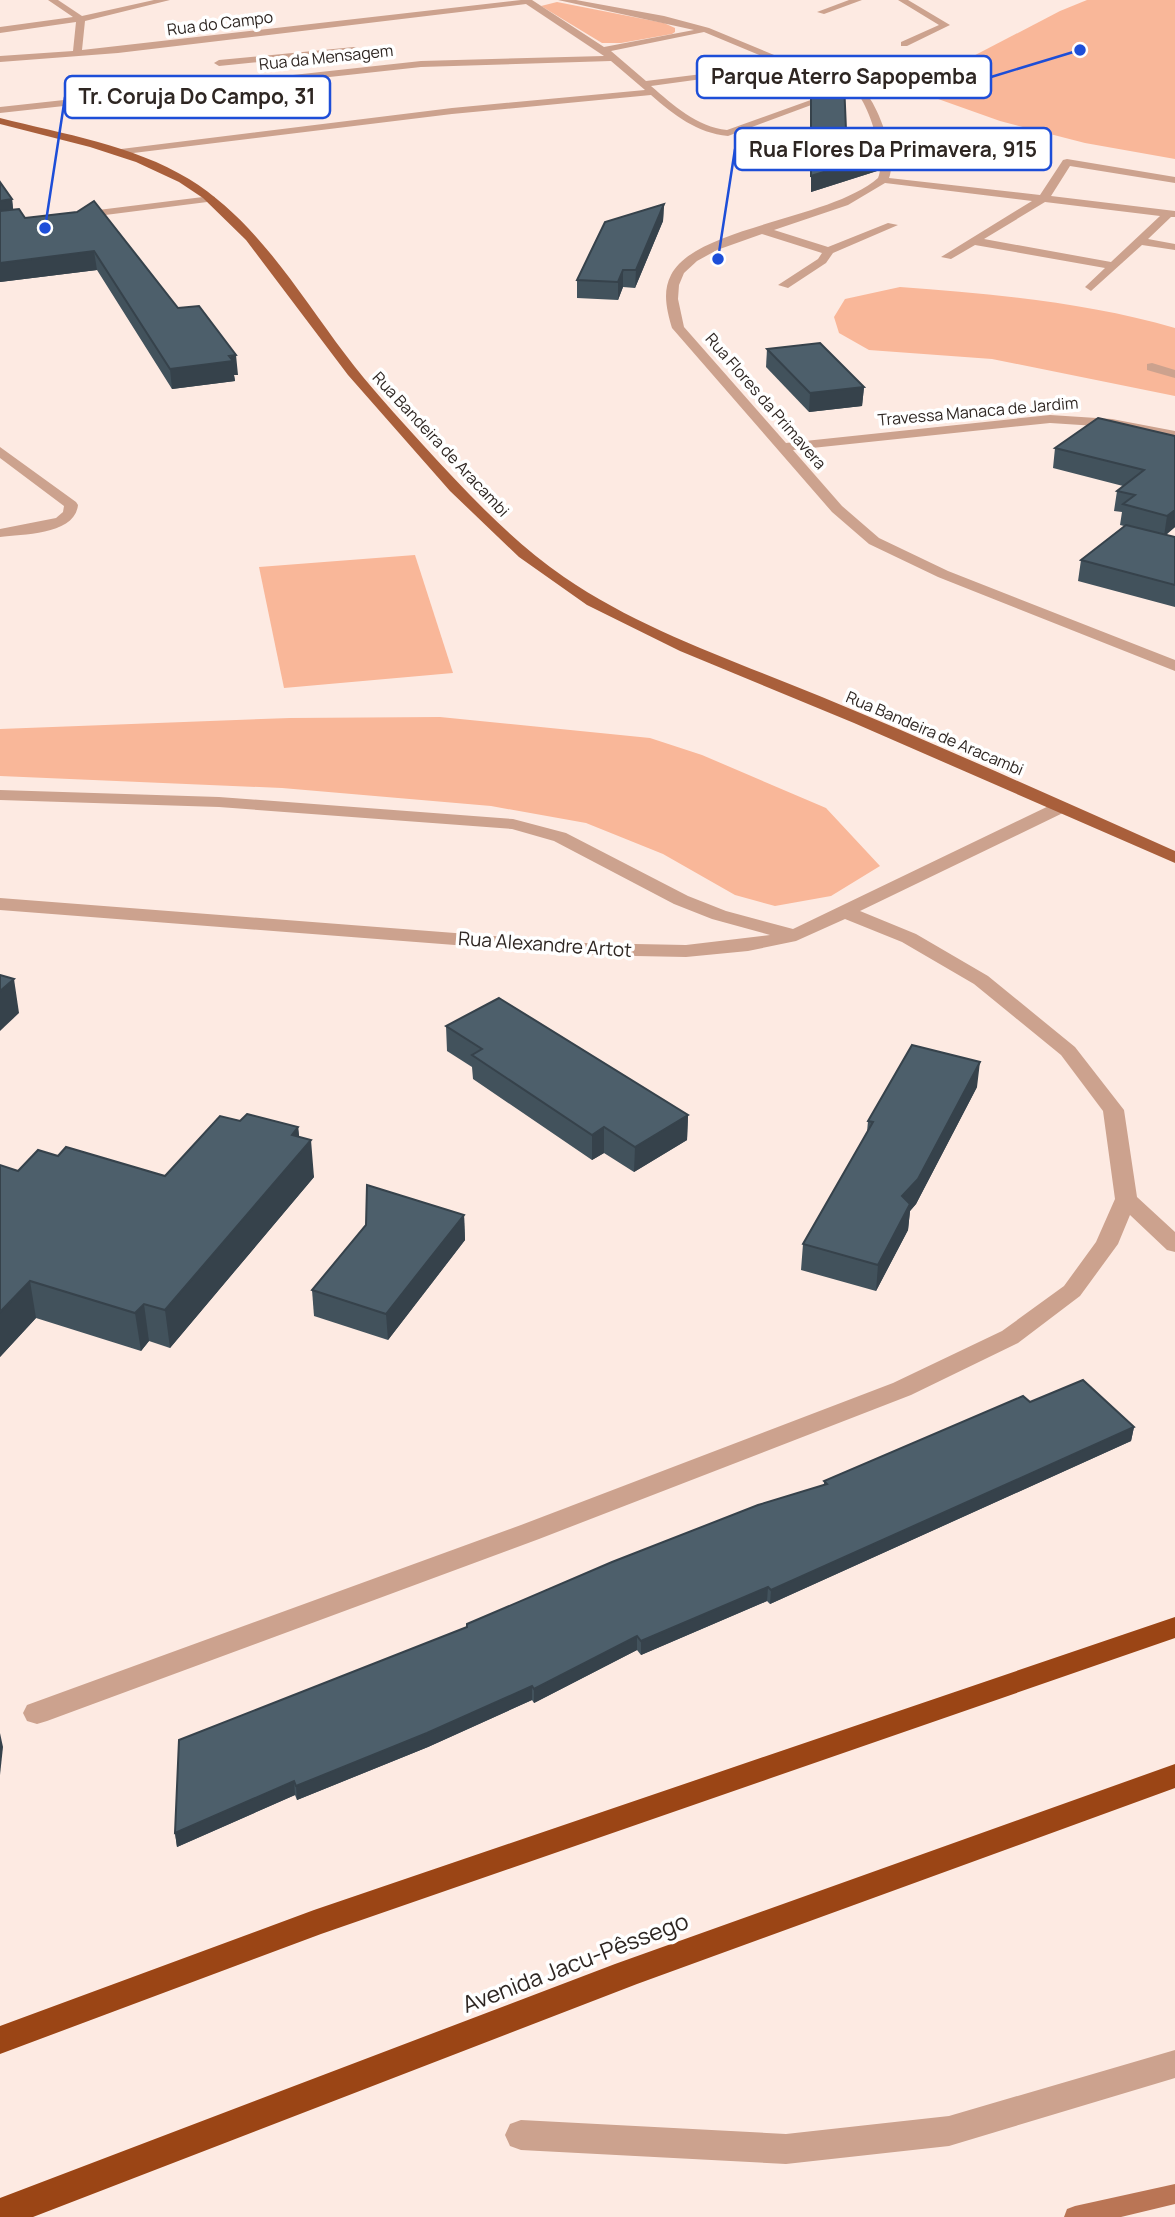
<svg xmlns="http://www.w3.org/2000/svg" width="1175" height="2217" font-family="Manrope,sans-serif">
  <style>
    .green { fill: #f9b799 }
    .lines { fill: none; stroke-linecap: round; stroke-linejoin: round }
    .stream { fill: #ba7555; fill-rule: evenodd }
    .minor { fill: #cca28e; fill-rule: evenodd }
    .major { fill: #a95f3b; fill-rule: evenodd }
    .highway { fill: #9b4515; fill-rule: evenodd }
    .wall { fill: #42525c }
    .shaded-wall { fill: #36424b }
    .building { fill: #4d5f6b; stroke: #36424b; stroke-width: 2 }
    .labels { text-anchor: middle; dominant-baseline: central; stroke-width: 7; stroke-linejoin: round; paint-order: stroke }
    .far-street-label { font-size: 16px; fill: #2e2622; stroke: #fff }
    .street-label { font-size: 19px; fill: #2e2622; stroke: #fff }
    .near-street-label { font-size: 23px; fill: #2e2622; stroke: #fff }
    .leader { fill: none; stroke: #1d4ed8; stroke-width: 2.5 }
    .callout-dot { fill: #1d4ed8; stroke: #fff; stroke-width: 2.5 }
    .callout { fill: #fff; stroke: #1d4ed8; stroke-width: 2.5 }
    .callout-label { font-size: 21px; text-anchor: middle; font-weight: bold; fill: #2e2622 }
  </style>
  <rect width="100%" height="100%" fill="#fdeae2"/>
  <g class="green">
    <path d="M1087,0H1175V159L1085,143L1000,121L910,89L1060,11Z"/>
    <path d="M557,2L664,23L675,28V32L672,34L621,43H602L541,6Z"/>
    <path d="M900,287C993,294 1085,302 1175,328V396L992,359L869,350L839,333L834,317L845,299Z"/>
    <path d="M415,555L453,673L284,688L259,567Z"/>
    <path d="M440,717L650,738L702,755L826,808L880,866L831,896L775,906L735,895L663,854L586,823L491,806L282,788L0,776V729L290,718Z"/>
  </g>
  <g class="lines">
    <path class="stream" d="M1175,2184V2204L1121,2217H1064L1067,2209L1075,2206Z"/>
    <g class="minor">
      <path d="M48,0H58L82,16L154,0H170L85,21L82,50L521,0H532L604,47L694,30L558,0H576L664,16L709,28L866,93C880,110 897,158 889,178L1040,195L1063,160L1067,159L1175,177V183L1070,166L1051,196L1175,211V217H1171L1148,239L1175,244V250L1142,245L1091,291L1085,287L1105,268L975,245L951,259L941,257L1032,201L885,183L848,205L774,230L828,247L888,223L898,225L833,253L826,263L788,288L778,285L818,259L822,253L762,234L717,250L697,261L684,273L679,285L678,299L684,327L786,443L1050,415L1112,419L1175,431V439L1112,427L1050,423L793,450L842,506L879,538L948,571L1175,660V671L938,577L869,544L832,512L672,328C667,311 662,292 671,275C696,226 830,220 878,178C886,160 871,113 860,97L704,32L611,51L646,81L734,70L736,72L731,75L651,86C673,105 697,127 727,130L833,92L841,94L728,136C697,133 674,115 651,95L452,114L117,155L113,154V150L452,108L645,90L611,61L421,67L0,113V107L421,61L604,56L526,4L118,53L0,62V56L73,51L76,22L0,33V27L73,17ZM1045,202L1160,216L1111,262L984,239Z"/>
      <path d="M849,0H862L824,14L817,12Z"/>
      <path d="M898,0H908L950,25L907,46H901V42L939,25Z"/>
      <path d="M354,47L357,48V52L219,66L214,63L219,60Z"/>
      <path d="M211,196L215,197V201L74,219L68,216L74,213Z"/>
      <path d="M1152,363L1175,370V378L1147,370V364Z"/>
      <path d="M0,447L76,502L78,505C75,535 23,534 0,537V529L56,518L63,512L64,506L0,458Z"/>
      <path d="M0,790L219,797L513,819L566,833L688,896L726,911L793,929L1055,803H1067L1070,807L1067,811L860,911L916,934L988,976L1075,1047L1124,1110L1137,1197L1175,1232V1252L1167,1250L1130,1215L1118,1244L1080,1296L1018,1343L911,1395L539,1539L47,1721L37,1724L27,1721L23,1713L27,1705L521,1525L893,1383L1002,1331L1064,1286L1096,1242L1115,1199L1103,1111L1061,1055L974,984L902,942L845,919L796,941L748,951L686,957L585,955L0,910V898L585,943L686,945L770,935L712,919L674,904L554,841L512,829L219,807L0,800Z"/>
      <path d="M1175,2050V2078L949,2146L786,2164L521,2150L510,2146L505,2135L510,2124L521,2120L786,2134L949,2116Z"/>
    </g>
    <path class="major" d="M0,118C63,134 133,145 189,179C257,221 298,292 345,354C369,386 397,416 424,446C467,493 511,540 564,577C643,631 735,661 822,697C941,746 1058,799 1175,851V863L854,723L680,651L587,605L519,557L450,491L348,375L246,240L203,198L179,182L136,162L90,147L0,124Z"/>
    <g class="highway">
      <path d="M1175,1617V1638L321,1934L0,2054V2026L314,1910Z"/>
      <path d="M1175,1764V1788L637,1984L33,2217H0V2198L615,1964Z"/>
    </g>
  </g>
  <g class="wall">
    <path d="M811,93L846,130L877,171L811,192Z"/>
    <path d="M0,182L12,199L13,210L25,218L77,212L178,308L238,375H234L235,381L172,389L97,270L0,282Z"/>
    <path d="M664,204L663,221L635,288L623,287L618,300L577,298V280Z"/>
    <path d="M767,349L864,387L862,406L809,412L766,367Z"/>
    <path d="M1175,436V527L1166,535L1175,537V607L1078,581L1081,560L1124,526L1120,525L1122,512L1114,511L1117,491L1123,486L1053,468L1055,448Z"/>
    <path d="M446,1026L688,1115L687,1140L634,1172L604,1153L592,1160L473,1079L472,1067L447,1051Z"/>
    <path d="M977,1087L916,1204L910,1211L908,1230L876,1291L801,1270L803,1244L867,1132L868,1121Z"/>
    <path d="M240,1121L298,1127L299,1137L314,1177L170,1348L149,1341L141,1351L36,1318L0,1357L18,1171L58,1156L165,1176Z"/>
    <path d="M464,1215L465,1240L388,1340L314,1316L312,1290Z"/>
    <path d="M1030,1402L1134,1427L1131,1441L770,1604L767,1601L641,1655L637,1650L534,1703L532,1700L428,1747L297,1800L295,1795L177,1847L175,1833L824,1486V1481Z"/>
  </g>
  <g class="shaded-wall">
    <path d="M878,155L877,171L811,192V176Z"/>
    <path d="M12,199L14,217L0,219V201Z"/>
    <path d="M664,204L663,221L635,288L636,270Z"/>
    <path d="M94,251L97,270L0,282V263Z"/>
    <path d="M623,270V287L618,300V282Z"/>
    <path d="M236,355L238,375H234L235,381L172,389L170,369Z"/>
    <path d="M864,387L862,406L809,412L810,393Z"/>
    <path d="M1175,510V527L1164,536L1167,516Z"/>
    <path d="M14,979L19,1013L0,1031V991Z"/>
    <path d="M980,1062L977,1087L916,1204L910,1211L908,1230L876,1291L878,1265L902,1196Z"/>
    <path d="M688,1115L687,1140L634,1172L635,1147Z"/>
    <path d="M298,1127L301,1152L311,1140L314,1177L170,1348L165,1310Z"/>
    <path d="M604,1127V1153L592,1160V1135Z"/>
    <path d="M464,1215L465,1240L388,1340L386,1314Z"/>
    <path d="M30,1281L36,1318L0,1357V1312Z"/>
    <path d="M144,1304L149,1341L141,1351L135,1313Z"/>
    <path d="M1134,1427L1131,1441L770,1604L771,1590Z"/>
    <path d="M768,1587L767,1601L641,1655V1641Z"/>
    <path d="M637,1636V1650L534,1703V1689Z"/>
    <path d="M532,1686V1700L428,1747L297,1800L296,1786Z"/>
    <path d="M0,1733L3,1747L0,1775Z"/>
    <path d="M294,1781L295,1795L177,1847L175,1833Z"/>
  </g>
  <g class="building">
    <path d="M844,82L846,130L877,131L878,155L811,176V93Z"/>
    <path d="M0,182L12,199L0,201Z"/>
    <path d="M94,201L178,308L199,306L236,355L229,356L233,361L170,369L94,251L0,263V211L19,209L25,218L77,212Z"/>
    <path d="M664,204L636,270H623L618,282L577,280L605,222Z"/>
    <path d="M820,343L864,387L810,393L767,349Z"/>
    <path d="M1098,418L1175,436V510L1167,516L1123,504L1135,495L1117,491L1144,470L1055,448Z"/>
    <path d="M1126,525L1175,537V585L1081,560Z"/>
    <path d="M0,975L14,979L0,991Z"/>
    <path d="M499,998L688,1115L635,1147L604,1127L592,1135L472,1055L482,1049L446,1026Z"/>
    <path d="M912,1045L980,1062L918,1179L902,1196L910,1204L878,1265L803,1244L873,1122L868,1121Z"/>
    <path d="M247,1114L298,1127L292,1135L311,1140L165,1310L144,1304L135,1313L30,1281L0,1312V1165L18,1171L38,1150L58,1156L66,1147L165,1176L220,1116L240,1121Z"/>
    <path d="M367,1185L464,1215L386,1314L312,1290L366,1225Z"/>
    <path d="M1083,1380L1134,1427L771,1590L768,1587L641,1641L637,1636L534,1689L532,1686L427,1733L296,1786L294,1781L175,1833L179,1740L467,1627V1624L612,1562L758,1505L827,1484L824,1481L1023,1396L1030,1402Z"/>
  </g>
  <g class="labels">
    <g class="far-street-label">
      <text transform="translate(220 23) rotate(-7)">Rua do Campo</text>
      <text transform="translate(326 57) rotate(-6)">Rua da Mensagem</text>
      <text transform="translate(766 401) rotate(49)">Rua Flores da Primavera</text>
      <text transform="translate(978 411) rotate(-5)">Travessa Manaca de Jardim</text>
      <text transform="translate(441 444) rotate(47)">Rua Bandeira de Aracambi</text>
      <text transform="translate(935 733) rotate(23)">Rua Bandeira de Aracambi</text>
    </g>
    <g class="street-label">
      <text transform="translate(545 944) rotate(4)">Rua Alexandre Artot</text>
    </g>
    <g class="near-street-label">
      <text transform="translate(575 1962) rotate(-21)">Avenida Jacu-Pêssego</text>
    </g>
  </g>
  <path class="leader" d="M1080 50L991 77M45 228L65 97M718 259L735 149"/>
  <g class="callout-dot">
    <circle cx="1080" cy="50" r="7"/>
    <circle cx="45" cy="228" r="7"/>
    <circle cx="718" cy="259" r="7"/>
  </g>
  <g class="callout">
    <rect x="697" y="56" width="294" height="42" rx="7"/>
    <rect x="65" y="76" width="265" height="42" rx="7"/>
    <rect x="735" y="128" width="316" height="42" rx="7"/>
  </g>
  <g class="callout-label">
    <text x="844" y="84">Parque Aterro Sapopemba</text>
    <text x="197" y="104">Tr. Coruja Do Campo, 31</text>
    <text x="893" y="157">Rua Flores Da Primavera, 915</text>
  </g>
</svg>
